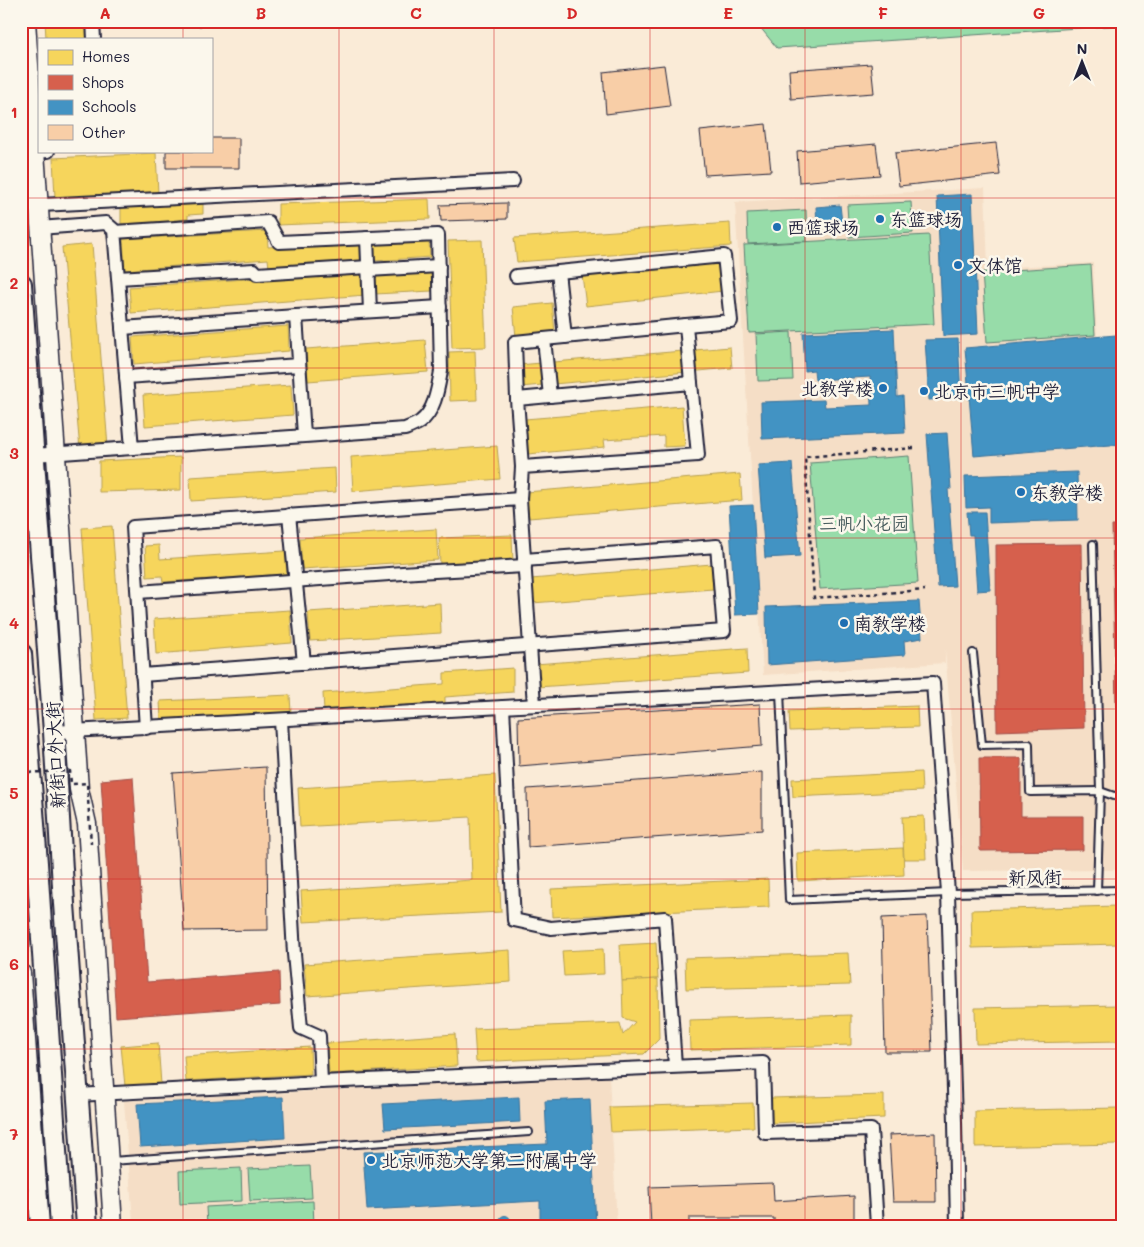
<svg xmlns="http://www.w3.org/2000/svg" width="1144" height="1247" font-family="Mali,'LXGW WenKai TC',sans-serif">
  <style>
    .built { fill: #f5dec6 }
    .green { fill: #97dca9; stroke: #5c7f72 }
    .homes { fill: #f6d55c; stroke: #b69f52 }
    .shops { fill: #d6604d; stroke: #a04d48 }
    .schools { fill: #4393c3; stroke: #39719a }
    .building { fill: #f8cea7; stroke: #22223b }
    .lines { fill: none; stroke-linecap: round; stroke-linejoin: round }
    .lane-casing { stroke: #22223b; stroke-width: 10 }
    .street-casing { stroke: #22223b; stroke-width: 16 }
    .secondary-casing { stroke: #22223b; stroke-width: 21 }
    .primary-casing { stroke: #22223b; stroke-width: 24 }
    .path { stroke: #22223b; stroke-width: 2.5; stroke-dasharray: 4 4; stroke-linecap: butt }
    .lane { stroke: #fbf7ec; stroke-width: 6 }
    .street { stroke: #fbf7ec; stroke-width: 12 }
    .secondary { stroke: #fbf7ec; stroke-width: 18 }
    .primary { stroke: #fbf7ec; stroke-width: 20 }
    .path-bridge { stroke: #22223b; stroke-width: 2.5; stroke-dasharray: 4 4; stroke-linecap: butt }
    .grid { fill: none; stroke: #d62828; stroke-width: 1; stroke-opacity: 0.55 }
    .poi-dot { fill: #1f6fb2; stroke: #fbf7ec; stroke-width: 2 }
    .labels { text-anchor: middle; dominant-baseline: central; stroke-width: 5; stroke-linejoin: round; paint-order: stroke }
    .poi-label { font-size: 18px; fill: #22223b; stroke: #fbf7ec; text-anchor: start }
    .park-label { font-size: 18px; fill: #455a5c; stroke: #fbf7ec }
    .street-label { font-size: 18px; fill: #22223b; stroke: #fbf7ec }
    .neatline { fill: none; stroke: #d62828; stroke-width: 2 }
    .grid-label { font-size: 16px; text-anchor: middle; font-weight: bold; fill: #d62828 }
  </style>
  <rect width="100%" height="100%" fill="#faebd7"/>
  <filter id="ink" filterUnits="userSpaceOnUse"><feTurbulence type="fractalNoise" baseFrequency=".02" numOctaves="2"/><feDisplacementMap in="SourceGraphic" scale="10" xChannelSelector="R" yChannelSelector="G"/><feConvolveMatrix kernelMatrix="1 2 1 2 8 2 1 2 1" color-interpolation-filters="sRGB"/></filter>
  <g filter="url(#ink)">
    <g class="built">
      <path d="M985,188L988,268L1093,263L1097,337L1123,333V870L963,871L945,650V663L763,675L735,202Z"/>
      <path d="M609,1076L617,1226H205L204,1219L133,1222L124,1101Z"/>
    </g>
    <g class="green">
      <path d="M755,21H1123V25L777,48Z"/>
      <path d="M911,202L913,233L849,237L847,205Z"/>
      <path d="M806,210L807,241L748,244L747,213Z"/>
      <path d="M929,235L934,324L749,333L744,245Z"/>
      <path d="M1091,265L1095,335L987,342L982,272Z"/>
      <path d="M791,332L793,380L758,381L756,334Z"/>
      <path d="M909,456L918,583L820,589L810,463Z"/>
      <path d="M310,1166L312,1198L250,1201L248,1169Z"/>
      <path d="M241,1168L242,1201L180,1204L179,1171Z"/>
      <path d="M313,1201L314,1226H207L206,1207Z"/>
      <path d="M527,1220V1226H422Z"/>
    </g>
    <g class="homes">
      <path d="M45,21H88V39H46Z"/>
      <path d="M156,153L158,193L55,198L53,158Z"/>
      <path d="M429,199L430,219L278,225V204Z"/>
      <path d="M203,203V214L188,215V219L174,220V222L121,224V205Z"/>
      <path d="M730,223L731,246L517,262L514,238Z"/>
      <path d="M267,231L268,247L364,242V261L269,268L268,259L125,270L123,239Z"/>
      <path d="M482,240L486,347L452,348L448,241Z"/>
      <path d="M429,241L430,257L374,261L373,244Z"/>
      <path d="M92,244L108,447L80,450L62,247Z"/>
      <path d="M720,262L723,291L586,306L582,275Z"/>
      <path d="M431,270L432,291L375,294L374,273Z"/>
      <path d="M365,271L366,295L131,313L129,287Z"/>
      <path d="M552,303L555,333L516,337L513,307Z"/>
      <path d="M288,326L289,351L134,364L132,337Z"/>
      <path d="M425,340L428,372L308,381L306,349Z"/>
      <path d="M730,347L732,368L520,387L518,365Z"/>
      <path d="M475,351L477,400L450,401L449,352Z"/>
      <path d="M291,385L293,415L145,426L143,395Z"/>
      <path d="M682,406L685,446L664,447V436L604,440L605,447L528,454L525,419Z"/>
      <path d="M497,446L500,479L353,491L351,457Z"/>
      <path d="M181,457V490L99,492V461Z"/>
      <path d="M335,468L336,492L191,501L190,477Z"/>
      <path d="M740,474L742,500L529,518L526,492Z"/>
      <path d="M112,526L127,718L96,720L82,528Z"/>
      <path d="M436,529L438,560L302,569L300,538Z"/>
      <path d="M512,535L513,563L440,566L439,538Z"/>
      <path d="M159,545L160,559L285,551L287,574L163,582L162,576L147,577L145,546Z"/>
      <path d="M712,564L713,589L532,603L531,579Z"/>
      <path d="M440,603L441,633L310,641L308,612Z"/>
      <path d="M290,610L292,643L156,654L154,619Z"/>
      <path d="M747,648L748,673L537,687L535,664Z"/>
      <path d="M513,668V692L445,697V704L324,712L323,693L444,684V673Z"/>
      <path d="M290,695L291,713L161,720L160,701Z"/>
      <path d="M917,706L918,727L790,731L789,711Z"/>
      <path d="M921,772L922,791L793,797L792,779Z"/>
      <path d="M495,775L501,912L303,922L301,891L472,880L470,817L300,827L298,788Z"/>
      <path d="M924,816L926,859H904L902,817Z"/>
      <path d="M903,848L904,875L798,881L797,853Z"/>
      <path d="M768,879L769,907L552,917L551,889Z"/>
      <path d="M1117,906L1118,944L972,948L971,910Z"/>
      <path d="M656,943L658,979L622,981L620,945Z"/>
      <path d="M603,949L604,974L564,976L562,951Z"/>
      <path d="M510,950L511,982L307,996L304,964Z"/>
      <path d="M848,953L850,985L686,989L685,958Z"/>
      <path d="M658,979L659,1039L644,1054L476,1062L474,1029L620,1023L623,1035L635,1022L623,1018L622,981Z"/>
      <path d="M1119,1005V1041L976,1044L975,1008Z"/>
      <path d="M851,1015V1045L690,1050L689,1020Z"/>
      <path d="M455,1034L457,1066L329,1074L327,1043Z"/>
      <path d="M158,1043L161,1084L125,1086L121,1046Z"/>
      <path d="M310,1047L311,1074L186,1081L184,1056Z"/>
      <path d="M884,1095V1118L772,1123L771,1098Z"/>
      <path d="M753,1103L754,1127L611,1132L609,1107Z"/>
      <path d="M1118,1108L1119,1144L975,1147V1111Z"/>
    </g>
    <g class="shops">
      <path d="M1112,526H1123V707H1116Z"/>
      <path d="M1082,544L1084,728L997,731L996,545Z"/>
      <path d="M979,758H1021V816H1083V850L980,851Z"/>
      <path d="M133,777L147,982L279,972L280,1005L116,1017L101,780Z"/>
    </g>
    <g class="schools">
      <path d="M972,194L978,334L943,336L937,196Z"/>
      <path d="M840,205L842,223L817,225L816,207Z"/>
      <path d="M894,329L897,397L903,396L905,433L762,439L761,402L824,400L825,407L871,405L870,377L815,380L814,370L805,371L803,333Z"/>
      <path d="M1116,335L1123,420V444L974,456L965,348Z"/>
      <path d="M958,339L961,398L929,400L925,340Z"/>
      <path d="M947,433L951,489H948L955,586L938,587L927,434Z"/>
      <path d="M792,463L800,556L765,558L758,465Z"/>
      <path d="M1077,472L1078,520L989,523V507L966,508L965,476Z"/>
      <path d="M753,505L759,614L735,615L729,506Z"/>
      <path d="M967,512H985L990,590L977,591L973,535H969Z"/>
      <path d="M919,601L922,638L904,641L905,655L767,665L766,607Z"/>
      <path d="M283,1097L285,1138L140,1147L137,1104Z"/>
      <path d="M519,1097L520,1122L385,1129L383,1104Z"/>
      <path d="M590,1099L596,1226H540V1201L367,1210L363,1152L547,1144L545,1101Z"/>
      <circle cx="505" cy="1221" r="5.5"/>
    </g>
    <g class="building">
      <path d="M133,21H201V26L133,27Z"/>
      <path d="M871,64L874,93L791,99L789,70Z"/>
      <path d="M664,65L670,106L606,114L603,72Z"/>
      <path d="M766,124L771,171L705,175L700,131Z"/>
      <path d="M211,138H239V168H166V151H211Z"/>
      <path d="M996,143L1000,175L899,186L895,153Z"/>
      <path d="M876,144L880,175L799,182L797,151Z"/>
      <path d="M507,203V219L441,221L440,205Z"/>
      <path d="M760,704L762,746L519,766L518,718Z"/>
      <path d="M266,767L268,930L184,931L173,773Z"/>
      <path d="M762,772V830L528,847L527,789Z"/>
      <path d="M927,916L932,1052H885L882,918Z"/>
      <path d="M935,1133L936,1202H893L889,1135Z"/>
      <path d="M773,1183L774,1201L854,1196V1223L827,1226H774V1218H689V1226H651L649,1187Z"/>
      <path d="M200,1221V1226H157V1224Z"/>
    </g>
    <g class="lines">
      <g class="lane-casing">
        <g id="lane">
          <path d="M1093,544L1100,791L1097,891"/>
          <path d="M973,653L982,745L1029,744L1030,792L1100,791L1114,796L1123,795"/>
          <path d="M780,691L789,900L948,893L1123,890"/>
          <path d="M111,1161L529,1132"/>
        </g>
      </g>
      <g class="street-casing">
        <g id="street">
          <path d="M93,21L94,39"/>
          <path d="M34,152L48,151"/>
          <path d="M21,206L513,181"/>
          <path d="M39,228L106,223L114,230L132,448L405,429C410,427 415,425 420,422C435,411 438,388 441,371L438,235L279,242L268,222L114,232"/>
          <path d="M367,238L370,311"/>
          <path d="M368,270L439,266"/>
          <path d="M516,276L558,272"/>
          <path d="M118,278L254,270L257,274L368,267"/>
          <path d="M122,328L296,316"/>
          <path d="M565,337L558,272L724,256L731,321L686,325"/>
          <path d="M126,377L299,365"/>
          <path d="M550,396L544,339L686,325L691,383"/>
          <path d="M517,399L515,342L544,339"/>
          <path d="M304,435L296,316L440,307"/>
          <path d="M34,455L132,448"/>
          <path d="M520,499L522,467L517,399L691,383L698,455L522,467"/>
          <path d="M289,515L304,663"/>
          <path d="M138,592L417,572L525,566"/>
          <path d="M142,675L724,631L717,546L524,560"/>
          <path d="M503,707L514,920L551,928L665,918L675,1066"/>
          <path d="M281,720L294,954L301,1028L319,1036L321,1082"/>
          <path d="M146,728L133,527L520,499L534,705"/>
          <path d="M54,732L933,683L948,893L955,1122L957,1226"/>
          <path d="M77,1095L321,1082L763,1063L765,1133L871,1130L877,1226"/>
        </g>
      </g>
      <g class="secondary-casing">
        <g id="secondary">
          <path d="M26,21L79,789L87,824L113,1226"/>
          <path d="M21,973L40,1226"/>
        </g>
      </g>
      <g class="primary-casing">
        <g id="primary">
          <path d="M21,284L54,732L64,904L87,1226"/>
          <path d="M21,654L37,863L61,1226"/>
        </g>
      </g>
      <path class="path" d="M914,448L805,457L814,598L925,590"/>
      <use href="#lane" class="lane"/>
      <use href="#street" class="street"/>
      <use href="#secondary" class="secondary"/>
      <use href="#primary" class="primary"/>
      <path class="path-bridge" d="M21,773L70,771L71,784L87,783L91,844"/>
    </g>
  </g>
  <path class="grid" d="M183,21V39M339,21V1226M494,21V1226M650,21V1226M805,21V1226M961,21V1226M183,151V1226M21,198H1123M21,368H1123M21,538H1123M21,709H1123M21,879H1123M21,1049H1123"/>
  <g class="poi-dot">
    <circle cx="880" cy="219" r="5"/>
    <circle cx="777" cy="227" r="5"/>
    <circle cx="958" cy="265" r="5"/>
    <circle cx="883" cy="388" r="5"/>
    <circle cx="924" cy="391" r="5"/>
    <circle cx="1021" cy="492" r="5"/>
    <circle cx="844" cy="623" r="5"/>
    <circle cx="371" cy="1160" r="5"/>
  </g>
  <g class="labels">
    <g class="poi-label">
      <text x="890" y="219">东篮球场</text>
      <text x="787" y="227">西篮球场</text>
      <text x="968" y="265">文体馆</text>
      <text x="873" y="388" text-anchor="end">北教学楼</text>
      <text x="934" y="391">北京市三帆中学</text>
      <text x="1031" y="492">东教学楼</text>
      <text x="854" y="623">南教学楼</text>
      <text x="381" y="1160">北京师范大学第二附属中学</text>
    </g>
    <g class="park-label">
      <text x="864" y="523">三帆小花园</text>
    </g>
    <g class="street-label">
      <text transform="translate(55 755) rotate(-93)">新街口外大街</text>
      <text transform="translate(1035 877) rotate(-1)">新风街</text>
    </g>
  </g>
  <rect width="1144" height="1247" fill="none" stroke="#fbf7ec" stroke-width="55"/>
  <rect x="38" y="38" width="175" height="115" fill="#fbf7ec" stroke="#a4a2a5"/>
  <rect x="48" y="50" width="25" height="15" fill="#f6d55c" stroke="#a4a2a5"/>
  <text x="82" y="62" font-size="15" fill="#22223b">Homes</text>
  <rect x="48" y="75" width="25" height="15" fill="#d6604d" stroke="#a4a2a5"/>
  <text x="82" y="88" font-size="15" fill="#22223b">Shops</text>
  <rect x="48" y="100" width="25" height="15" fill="#4393c3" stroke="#a4a2a5"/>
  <text x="82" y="112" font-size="15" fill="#22223b">Schools</text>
  <rect x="48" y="125" width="25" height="15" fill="#f8cea7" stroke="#a4a2a5"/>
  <text x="82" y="138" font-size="15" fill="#22223b">Other</text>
  <g transform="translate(1082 62)" stroke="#fbf7ec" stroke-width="4" paint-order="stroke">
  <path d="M0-4L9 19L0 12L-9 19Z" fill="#22223b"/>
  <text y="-8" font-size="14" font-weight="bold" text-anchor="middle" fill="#22223b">N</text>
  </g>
  <rect x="28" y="28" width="1088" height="1192" class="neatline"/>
  <g class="grid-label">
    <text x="105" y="19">A</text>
    <text x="261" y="19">B</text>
    <text x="416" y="19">C</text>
    <text x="572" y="19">D</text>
    <text x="728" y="19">E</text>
    <text x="883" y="19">F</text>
    <text x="1039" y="19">G</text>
    <text x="14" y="118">1</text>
    <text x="14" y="289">2</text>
    <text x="14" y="459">3</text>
    <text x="14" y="629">4</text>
    <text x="14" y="799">5</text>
    <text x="14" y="970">6</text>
    <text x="14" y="1140">7</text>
  </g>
</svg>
